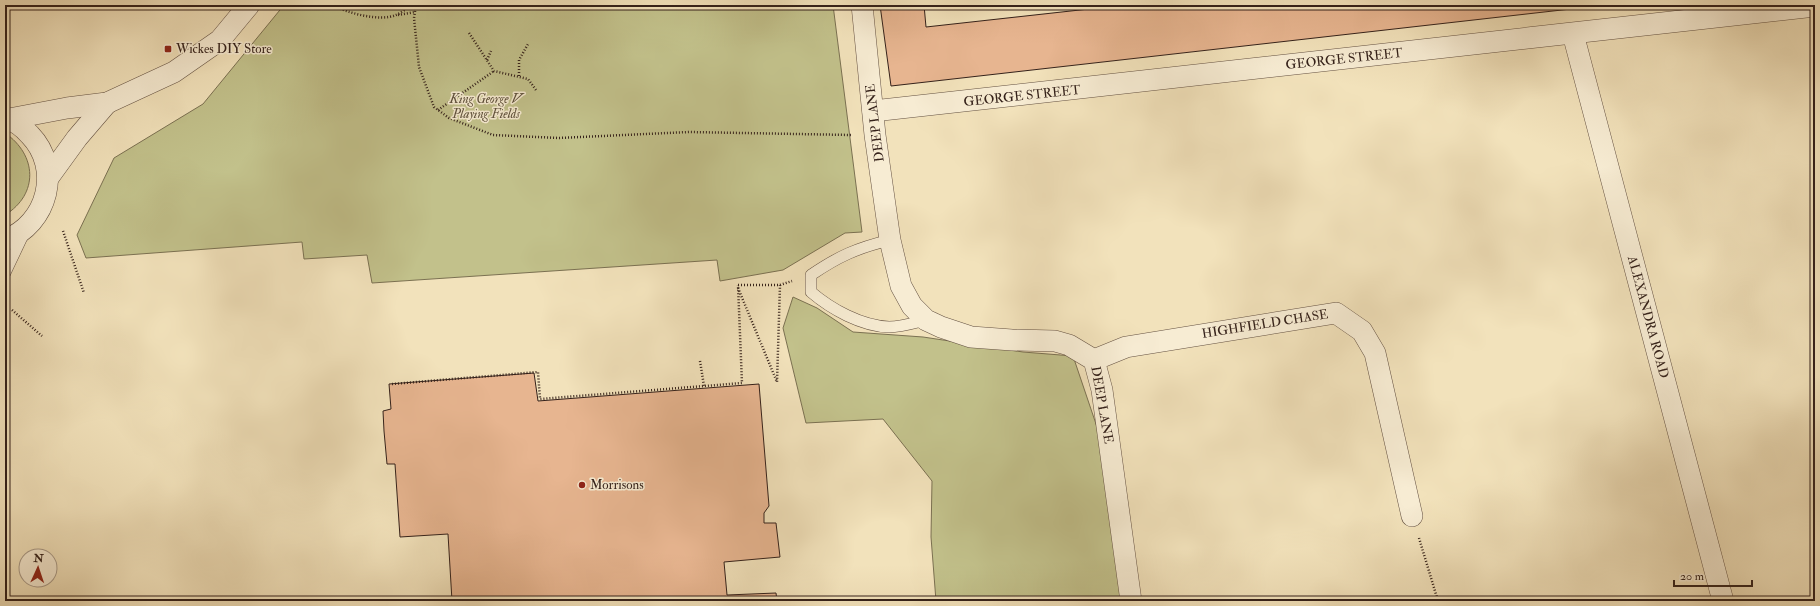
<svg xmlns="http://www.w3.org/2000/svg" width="1820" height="606" font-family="'IM FELL Double Pica',serif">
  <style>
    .green { fill: #c2c18b; stroke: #7b7152 }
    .building { fill: #e7b590; stroke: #34211a }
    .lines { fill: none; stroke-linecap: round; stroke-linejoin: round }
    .lane-casing { stroke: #645142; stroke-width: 12 }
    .street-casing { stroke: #645142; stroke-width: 22 }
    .path { stroke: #34211a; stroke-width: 2.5; stroke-dasharray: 1 2; stroke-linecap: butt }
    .lane { stroke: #f7ecd3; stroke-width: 11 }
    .street { stroke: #f7ecd3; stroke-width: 21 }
    .poi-dot { fill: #8f2418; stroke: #f7ecd3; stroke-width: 1.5 }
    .labels { text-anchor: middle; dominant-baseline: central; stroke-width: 3; stroke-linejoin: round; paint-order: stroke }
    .poi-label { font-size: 13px; fill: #34211a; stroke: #f7ecd3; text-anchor: start }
    .street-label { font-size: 13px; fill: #34211a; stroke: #f7ecd3 }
    .park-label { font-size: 13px; font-style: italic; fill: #5f513c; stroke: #f7ecd3 }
  </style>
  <rect width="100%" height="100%" fill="#f2e2bb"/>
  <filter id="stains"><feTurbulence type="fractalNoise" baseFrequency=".005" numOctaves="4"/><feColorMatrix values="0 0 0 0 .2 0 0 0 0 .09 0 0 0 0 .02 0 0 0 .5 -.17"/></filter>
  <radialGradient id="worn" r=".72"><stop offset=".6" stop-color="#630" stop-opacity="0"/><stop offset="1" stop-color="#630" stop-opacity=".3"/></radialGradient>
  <g class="green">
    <path d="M284,5H833L862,232L845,233L783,270L720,281L717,260L372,283L367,255L304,259L302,242L86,258L77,235L114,158L203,104Z"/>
    <path d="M5,133C37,155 39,194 5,215Z"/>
    <path d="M793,297L817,308L853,332L923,337L1023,352L1073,356L1097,427L1125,601H936L931,537L932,481L883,419L806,423L783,328Z"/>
  </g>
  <g class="building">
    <path d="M880,5H924L926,27L1125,5H1606L891,86Z"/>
    <path d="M534,373L538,401L759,384L769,506L764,513V523H776L780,557L724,562L727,595L776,593L777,601H452L448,534L400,537L395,464H387L384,431L383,411L391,409L389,384Z"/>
  </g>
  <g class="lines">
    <g class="lane-casing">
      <g id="lane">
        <path d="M890,240C857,248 839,256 811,275V292C831,309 861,326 889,327C901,327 914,323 926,320"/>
        <path d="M5,273L24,233"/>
      </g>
    </g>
    <g class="street-casing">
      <g id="street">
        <path d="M862,5L875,135L890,240L901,286L912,306L926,320L941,327L971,337L1012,340L1055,341L1069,345L1094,360L1102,390L1131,601"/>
        <path d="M1573,34L1723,601"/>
        <path d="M873,111L1815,6"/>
        <path d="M5,118C15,121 23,127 30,135C62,168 48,224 5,240"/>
        <path d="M9,119L67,108L107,103L174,72L220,40L249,5"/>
        <path d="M48,178L77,138L107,103"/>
        <path d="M1094,360L1126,347L1336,313L1362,331L1375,353L1412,516"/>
      </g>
    </g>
    <g class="path">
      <path d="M332,5C348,13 379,22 396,15C401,13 407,8 412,5"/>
      <path d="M416,5L414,18L419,67L434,107L449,118L493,135L559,138L689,132L851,135"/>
      <path d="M398,15L415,12"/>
      <path d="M469,33L494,71L528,79L536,90"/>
      <path d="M487,60L491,51"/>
      <path d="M519,76V60L528,44"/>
      <path d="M438,110L494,71"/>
      <path d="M63,231L84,293"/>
      <path d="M738,285H780L792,281"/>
      <path d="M738,288L777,382L780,285"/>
      <path d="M12,310L42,336"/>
      <path d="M700,361L704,386"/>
      <path d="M392,384L538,372L540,399L742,383L738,285"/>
      <path d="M1419,538L1438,601"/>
    </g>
    <use href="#lane" class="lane"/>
    <use href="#street" class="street"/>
  </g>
  <g class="poi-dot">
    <rect x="164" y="45" width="8" height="8" rx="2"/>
    <circle cx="582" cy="485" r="4"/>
  </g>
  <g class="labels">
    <g class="poi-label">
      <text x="176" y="49">Wickes DIY Store</text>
      <text x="590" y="485">Morrisons</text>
    </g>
    <g class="street-label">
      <text transform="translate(1344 59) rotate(-6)">GEORGE STREET</text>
      <text transform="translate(1022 96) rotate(-6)">GEORGE STREET</text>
      <text transform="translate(875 123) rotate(-97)">DEEP LANE</text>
      <text transform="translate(1648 317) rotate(75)">ALEXANDRA ROAD</text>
      <text transform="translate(1265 324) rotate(-9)">HIGHFIELD CHASE</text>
      <text transform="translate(1102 405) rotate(80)">DEEP LANE</text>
    </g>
    <g class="park-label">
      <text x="486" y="99">King George V<tspan x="486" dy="15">Playing Fields</tspan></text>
    </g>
  </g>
  <rect width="1820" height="606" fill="none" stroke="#f2e2bb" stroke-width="20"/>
  <rect x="6" y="6" width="1808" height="594" fill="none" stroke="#34211a" stroke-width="2"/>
  <rect x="10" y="10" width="1800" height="586" fill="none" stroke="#34211a"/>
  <g transform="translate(38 568) rotate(3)"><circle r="19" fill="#f7ecd3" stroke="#a99b89"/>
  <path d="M0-3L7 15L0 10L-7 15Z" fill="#8f2418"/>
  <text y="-6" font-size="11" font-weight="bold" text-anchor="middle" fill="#34211a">N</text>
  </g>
  <path d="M1674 580v6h78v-6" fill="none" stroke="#34211a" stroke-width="2"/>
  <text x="1680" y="580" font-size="12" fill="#34211a" stroke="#f7ecd3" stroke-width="3" paint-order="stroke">20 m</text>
  <rect width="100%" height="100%" filter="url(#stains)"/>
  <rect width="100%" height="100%" fill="url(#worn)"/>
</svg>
